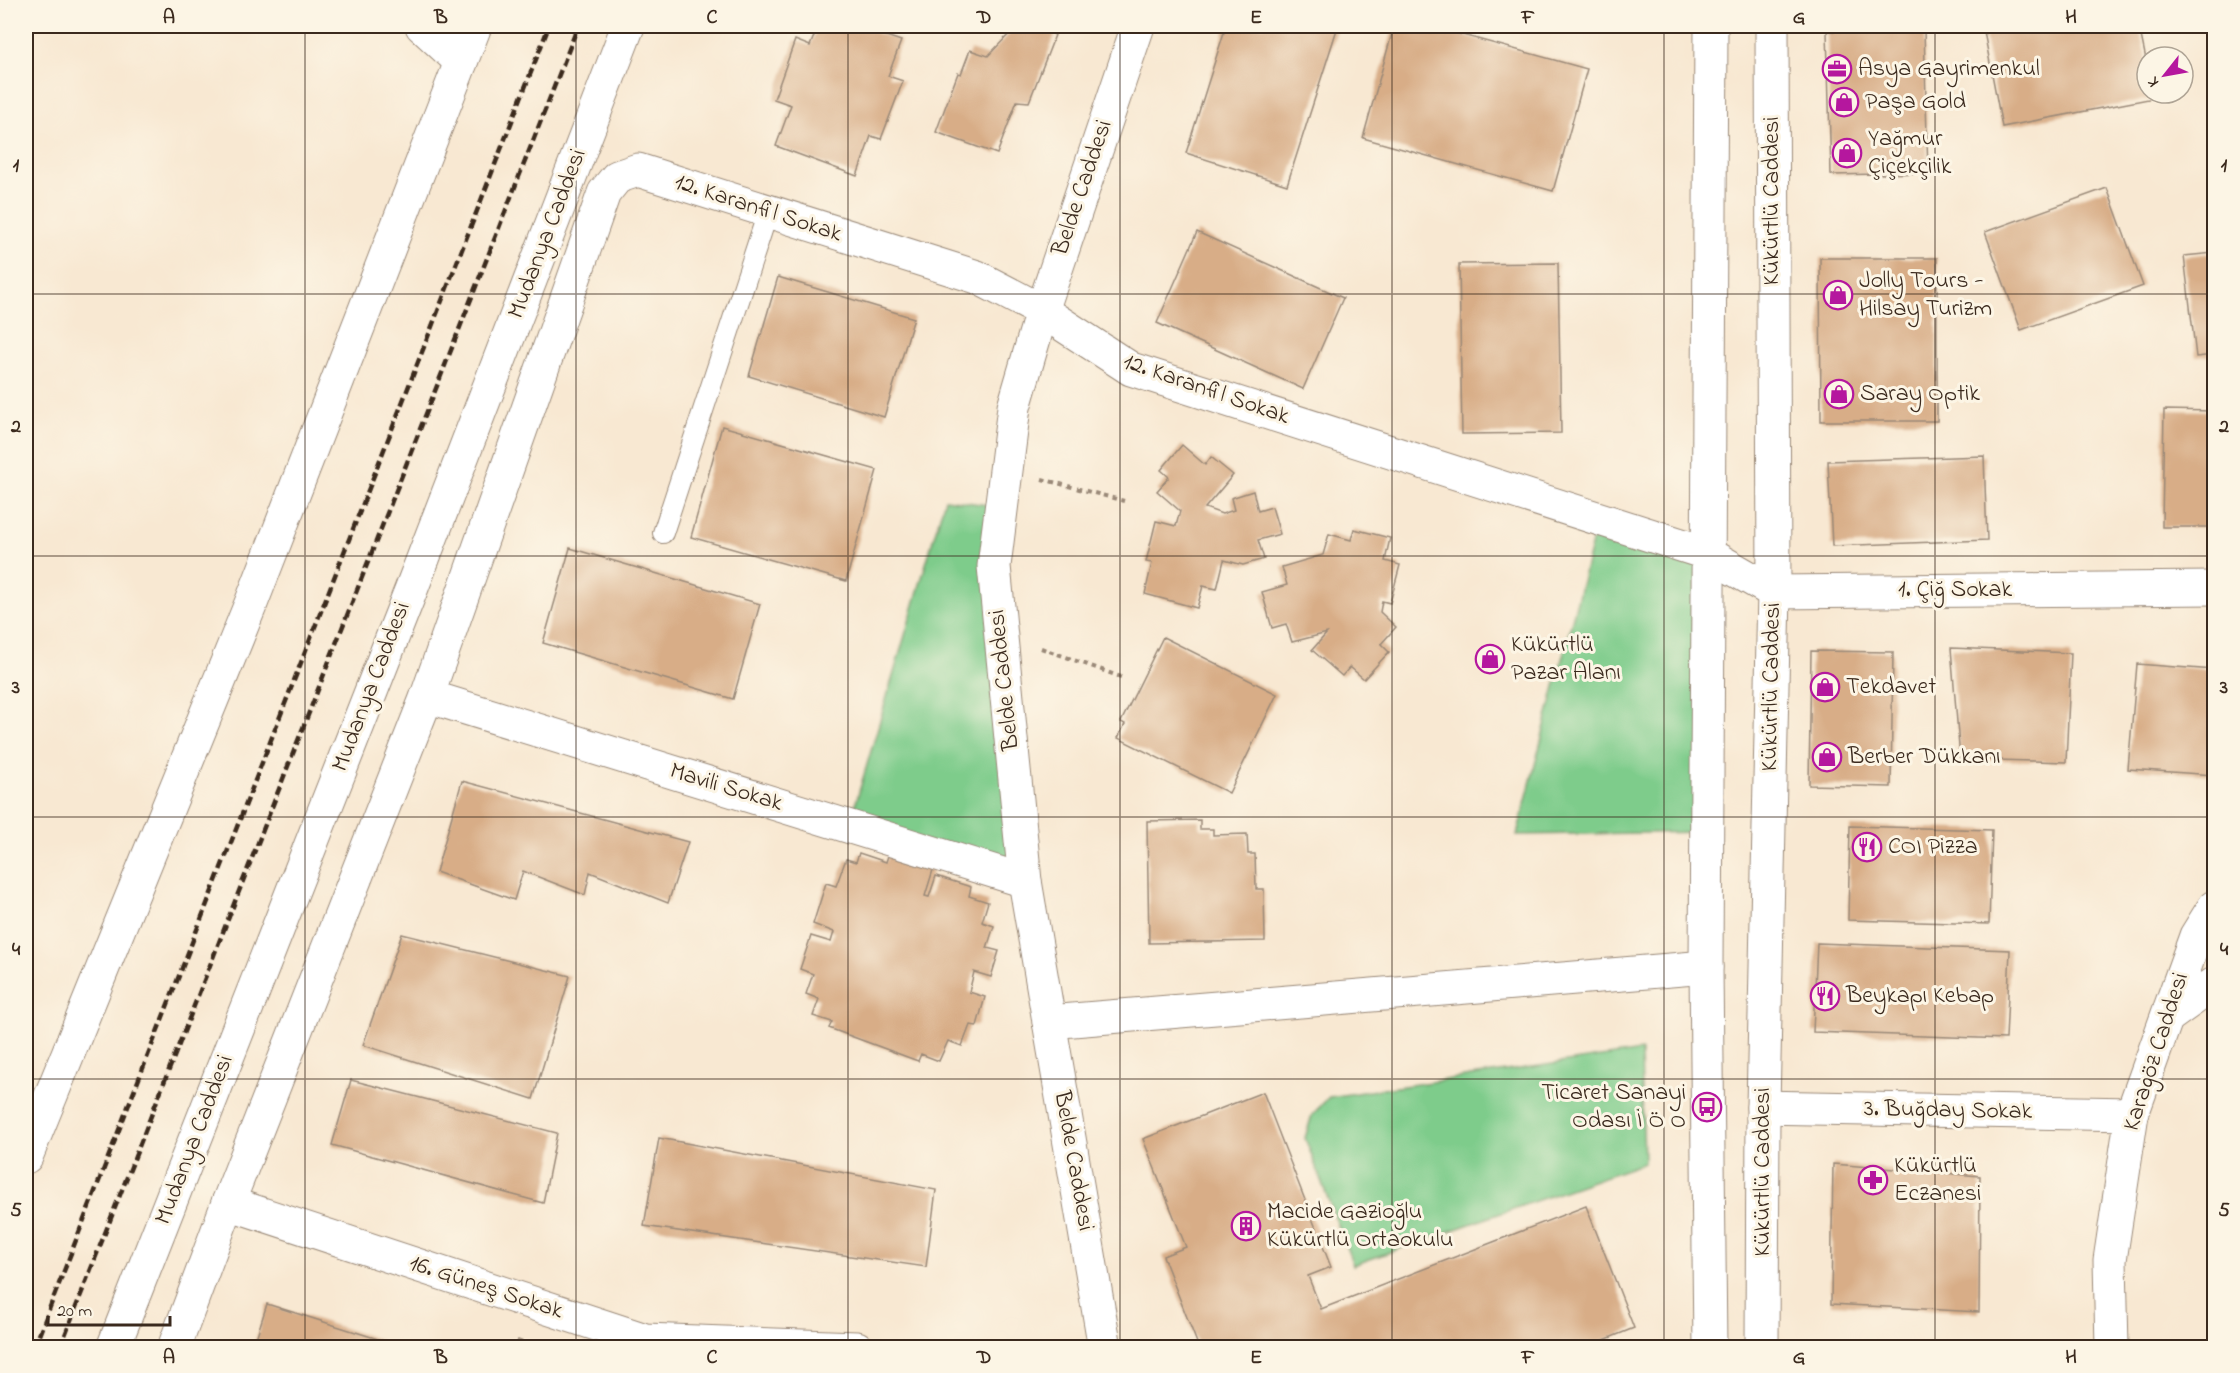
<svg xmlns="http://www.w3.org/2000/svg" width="2240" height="1373" font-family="'Indie Flower',sans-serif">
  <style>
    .green { fill: #7ecc8b; stroke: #5c7b54; stroke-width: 1.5 }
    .building { fill: #d8ad87 }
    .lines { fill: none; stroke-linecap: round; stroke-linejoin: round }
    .service-casing { stroke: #9a8978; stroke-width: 22 }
    .minor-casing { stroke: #9a8978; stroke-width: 35 }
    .tertiary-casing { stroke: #9a8978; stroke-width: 35 }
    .secondary-casing { stroke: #9a8978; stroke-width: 35 }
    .primary-casing { stroke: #9a8978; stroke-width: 35 }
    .trunk-casing { stroke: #9a8978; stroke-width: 35 }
    .path { stroke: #9a8978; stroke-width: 4; stroke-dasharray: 4.5 4.5; stroke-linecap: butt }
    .service { stroke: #fff; stroke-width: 20 }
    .minor { stroke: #fff; stroke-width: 33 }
    .tertiary { stroke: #fff; stroke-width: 33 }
    .secondary { stroke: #fff; stroke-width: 33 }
    .primary { stroke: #fff; stroke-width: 33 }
    .trunk { stroke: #fff; stroke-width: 33 }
    .rail { stroke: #3b2a1e; stroke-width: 4.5; stroke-dasharray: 9 4.5; stroke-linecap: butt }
    .grid { fill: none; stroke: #3b2a1e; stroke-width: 1.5; stroke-opacity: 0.55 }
    .labels { text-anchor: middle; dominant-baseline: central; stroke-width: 6; stroke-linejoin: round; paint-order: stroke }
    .poi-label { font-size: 24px; fill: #3b2a1e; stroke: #fcf5e5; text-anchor: start }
    .street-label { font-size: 24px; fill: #3b2a1e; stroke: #fcf5e5 }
    .neatline { fill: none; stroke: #3b2a1e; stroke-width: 2 }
    .grid-label { font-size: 20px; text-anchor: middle; font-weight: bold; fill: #3b2a1e }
  </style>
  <rect width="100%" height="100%" fill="#fcf5e5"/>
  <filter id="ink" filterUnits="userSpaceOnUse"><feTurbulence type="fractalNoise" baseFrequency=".0167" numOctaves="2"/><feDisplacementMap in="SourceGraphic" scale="12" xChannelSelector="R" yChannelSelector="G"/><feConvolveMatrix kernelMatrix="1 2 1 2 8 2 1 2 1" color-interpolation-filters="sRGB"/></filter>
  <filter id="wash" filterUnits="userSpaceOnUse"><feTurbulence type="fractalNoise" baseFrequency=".008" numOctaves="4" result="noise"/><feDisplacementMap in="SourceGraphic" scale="24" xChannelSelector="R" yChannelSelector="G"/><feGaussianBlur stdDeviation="1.35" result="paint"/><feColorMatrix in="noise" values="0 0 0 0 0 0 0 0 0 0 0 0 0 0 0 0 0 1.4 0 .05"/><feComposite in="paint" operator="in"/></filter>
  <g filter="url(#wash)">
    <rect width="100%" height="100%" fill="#f8e8d2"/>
    <g class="green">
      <path d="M945,499L1001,507L1025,881L849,826Z"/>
      <path d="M1598,519L1706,553V832L1517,835Z"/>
      <path d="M1641,1051L1644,1163L1353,1265L1305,1138L1312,1115L1329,1097Z"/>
    </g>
    <g id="blocks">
      <g class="building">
        <path d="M818,26H857L901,41L888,76L903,81L881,139L871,136L857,176L776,146L791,105L774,99L795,40L810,46Z"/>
        <path d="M998,26H1052L1049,32L1055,35L1029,102L1017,101L997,154L936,132L958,73L961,74L970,50L988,56L1012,31Z"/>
        <path d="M1226,26H1338L1287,185L1186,153Z"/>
        <path d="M1394,26H1430L1587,69L1553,191L1363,138Z"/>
        <path d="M1983,26H2139L2147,64V93H2153L2154,98L2002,127Z"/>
        <path d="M1924,29L1928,173L1831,175L1827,31Z"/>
        <path d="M2107,188L2143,286L2021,330L1985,232Z"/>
        <path d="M1197,232L1343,298L1303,389L1157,323Z"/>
        <path d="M2214,253V355L2196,357L2184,256Z"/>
        <path d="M1820,258H1937V421H1821Z"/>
        <path d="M1558,263L1561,433L1462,434L1459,264Z"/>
        <path d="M778,277L914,318L884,417L749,376Z"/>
        <path d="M2164,410L2214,411V527H2162Z"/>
        <path d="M722,426L877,470L846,581L691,537Z"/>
        <path d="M1182,445L1205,465L1211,457L1233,475L1205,508L1222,514L1234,510L1231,498L1253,491L1258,511L1272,507L1280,534L1258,540L1264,559L1243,565L1224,560L1217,589L1203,586L1197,608L1145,594L1152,563L1146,562L1156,521L1176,526L1180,511L1157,491L1169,477L1161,470Z"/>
        <path d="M1984,456L1987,540L1832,546L1828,461Z"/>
        <path d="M1354,529L1390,538L1385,561L1400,565L1390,603L1382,601L1380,612L1396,627L1381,644L1389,652L1364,679L1350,667L1342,676L1312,650L1327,633L1292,642L1286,624L1272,628L1262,592L1287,585L1282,567L1323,555L1329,534L1351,540Z"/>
        <path d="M570,548L760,604L733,699L543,643Z"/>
        <path d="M1163,637L1277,694L1229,793L1118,738L1125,724L1121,722Z"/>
        <path d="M1951,648L2071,653L2066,762L1960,759Z"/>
        <path d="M1811,651L1893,652L1891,787L1809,785Z"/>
        <path d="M2137,664L2214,670V775L2128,769Z"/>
        <path d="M462,781L688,842L668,903L590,872L585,895L523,871L514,900L436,872Z"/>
        <path d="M1200,820V829H1213V835L1247,834L1248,854H1255L1256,889H1264L1265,941L1149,943L1147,821Z"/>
        <path d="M1850,826L1992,830L1989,924L1848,920Z"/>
        <path d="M859,853L886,862L888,856L933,870L925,896L929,897L936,876L971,887L969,896L988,902L982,922L994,926L987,948L999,951L991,977L974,972L969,992L985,997L977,1026L970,1025L962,1046L948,1041L939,1061L921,1054L918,1061L829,1028L832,1022L813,1016L819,999L806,994L813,974L800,969L811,936L831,942L834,932L813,924L826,883L836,886L846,859L856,862Z"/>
        <path d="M402,934L570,976L533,1099L363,1045Z"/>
        <path d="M1817,943L2010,950L2006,1039L1813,1032Z"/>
        <path d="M351,1080L557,1133L543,1203L332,1145Z"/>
        <path d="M1263,1092L1331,1267L1308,1276L1321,1309L1586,1206L1634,1328L1584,1348H1199L1163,1256L1186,1247L1143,1139Z"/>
        <path d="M659,1138L936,1190L926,1267L644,1226Z"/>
        <path d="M1833,1164L1980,1176L1979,1312L1831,1304Z"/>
        <path d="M267,1304L381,1340L379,1348H253Z"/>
        <path d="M518,1340L538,1347V1348H515Z"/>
      </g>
    </g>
  </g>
  <g filter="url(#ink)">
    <use href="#blocks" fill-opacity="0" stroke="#9a8978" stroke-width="1.5"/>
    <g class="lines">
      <g class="service-casing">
        <path id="service" d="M663,533L768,212"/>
      </g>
      <g class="minor-casing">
        <g id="minor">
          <path d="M427,696L1025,881"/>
          <path d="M1049,1022L1706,967"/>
          <path d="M228,1203L645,1340L857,1348"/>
          <path d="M174,1348L228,1203L427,696L604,193L617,177L638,170L977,277L1042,311L1131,369L1706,553L1774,592L2214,588"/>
          <path d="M2112,1348L2110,1260L2132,1114"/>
        </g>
      </g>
      <g class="tertiary-casing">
        <g id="tertiary">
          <path d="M2169,1016L2214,984"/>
          <path d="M1763,1107L2132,1114L2196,936L2214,907"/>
          <path d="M1105,1348L1025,881L994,566L1014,407L1042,311L1138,26"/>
        </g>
      </g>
      <g class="secondary-casing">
        <path id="secondary" d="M422,26L461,62"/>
      </g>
      <g class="primary-casing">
        <g id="primary">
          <path d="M1710,1348L1706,967L1711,26"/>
          <path d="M1762,1348L1763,1107L1774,592L1772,26"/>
        </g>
      </g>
      <g class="trunk-casing">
        <g id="trunk">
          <path d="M26,1157L252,601L475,26"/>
          <path d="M113,1348L411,590L628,26"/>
        </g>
      </g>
      <g class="path">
        <path d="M1042,479L1124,501"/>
        <path d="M1041,648L1121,677"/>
      </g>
      <use href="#service" class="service"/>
      <use href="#minor" class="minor"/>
      <use href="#tertiary" class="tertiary"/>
      <use href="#secondary" class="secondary"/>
      <use href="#primary" class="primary"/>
      <use href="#trunk" class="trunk"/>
      <g class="rail">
        <path d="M34,1348L549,26"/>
        <path d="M60,1348L578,26"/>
      </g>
    </g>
  </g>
  <path class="grid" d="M305,26V1348M576,26V1348M848,26V1348M1120,26V1348M1392,26V1348M1664,26V1348M1935,26V1348M26,294H2214M26,556H2214M26,817H2214M26,1079H2214"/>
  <defs>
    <g id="office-ring" transform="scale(1.5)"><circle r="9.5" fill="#fcf5e5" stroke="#b5179e" stroke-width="1.5"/><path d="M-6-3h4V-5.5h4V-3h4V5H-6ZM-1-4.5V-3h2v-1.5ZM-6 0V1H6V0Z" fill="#b5179e"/></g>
    <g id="shop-ring" transform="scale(1.5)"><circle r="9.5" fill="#fcf5e5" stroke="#b5179e" stroke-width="1.5"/><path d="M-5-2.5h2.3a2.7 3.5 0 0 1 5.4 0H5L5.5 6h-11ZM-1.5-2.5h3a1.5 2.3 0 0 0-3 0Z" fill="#b5179e"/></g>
    <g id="restaurant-ring" transform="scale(1.5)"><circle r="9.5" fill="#fcf5e5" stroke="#b5179e" stroke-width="1.5"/><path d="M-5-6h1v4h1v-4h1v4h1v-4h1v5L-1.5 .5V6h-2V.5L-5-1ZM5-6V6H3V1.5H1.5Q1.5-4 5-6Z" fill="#b5179e"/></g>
    <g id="bus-ring" transform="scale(1.5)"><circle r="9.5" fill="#fcf5e5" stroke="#b5179e" stroke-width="1.5"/><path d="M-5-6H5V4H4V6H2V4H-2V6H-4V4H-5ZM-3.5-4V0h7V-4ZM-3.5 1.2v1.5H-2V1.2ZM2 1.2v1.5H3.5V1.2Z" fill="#b5179e"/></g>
    <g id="pharmacy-ring" transform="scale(1.5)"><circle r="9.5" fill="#fcf5e5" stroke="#b5179e" stroke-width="1.5"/><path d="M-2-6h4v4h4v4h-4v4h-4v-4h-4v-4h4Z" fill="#b5179e"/></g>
    <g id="building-ring" transform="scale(1.5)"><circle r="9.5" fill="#fcf5e5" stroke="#b5179e" stroke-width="1.5"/><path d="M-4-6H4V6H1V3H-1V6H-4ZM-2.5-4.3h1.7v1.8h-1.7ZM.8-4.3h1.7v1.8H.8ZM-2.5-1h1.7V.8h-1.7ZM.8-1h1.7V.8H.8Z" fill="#b5179e"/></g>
  </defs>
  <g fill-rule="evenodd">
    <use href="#office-ring" x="1837" y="69"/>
    <use href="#shop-ring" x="1844" y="102"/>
    <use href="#shop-ring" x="1847" y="153"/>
    <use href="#shop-ring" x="1838" y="295"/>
    <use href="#shop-ring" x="1839" y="394"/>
    <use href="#shop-ring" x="1490" y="659"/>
    <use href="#shop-ring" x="1825" y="687"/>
    <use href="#shop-ring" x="1827" y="757"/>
    <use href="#restaurant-ring" x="1867" y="847"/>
    <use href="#restaurant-ring" x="1825" y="996"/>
    <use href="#bus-ring" x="1707" y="1107"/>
    <use href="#pharmacy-ring" x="1873" y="1180"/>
    <use href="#building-ring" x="1246" y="1226"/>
  </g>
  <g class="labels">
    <g class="poi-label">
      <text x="1858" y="69">Asya Gayrimenkul</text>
      <text x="1865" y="102">Paşa Gold</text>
      <text x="1868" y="139">Yağmur<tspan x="1868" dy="28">Çiçekçilik</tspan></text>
      <text x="1859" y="281">Jolly Tours -<tspan x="1859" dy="28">Hilsay Turizm</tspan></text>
      <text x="1860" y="394">Saray Optik</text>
      <text x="1511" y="645">Kükürtlü<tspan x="1511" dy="28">Pazar Alanı</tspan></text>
      <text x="1846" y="687">Tekdavet</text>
      <text x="1848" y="757">Berber Dükkanı</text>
      <text x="1888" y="847">COI Pizza</text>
      <text x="1846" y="996">Beykapı Kebap</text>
      <text x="1686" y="1093" text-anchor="end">Ticaret Sanayi<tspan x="1686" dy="28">Odası İ Ö O</tspan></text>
      <text x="1894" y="1166">Kükürtlü<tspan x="1894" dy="28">Eczanesi</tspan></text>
      <text x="1267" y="1212">Macide Gazioğlu<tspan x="1267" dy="28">Kükürtlü Ortaokulu</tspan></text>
    </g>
    <g class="street-label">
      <text transform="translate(1083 188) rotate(-71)">Belde Caddesi</text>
      <text transform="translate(1772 201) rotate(-90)">Kükürtlü Caddesi</text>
      <text transform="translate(758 209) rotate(18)">12. Karanfil Sokak</text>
      <text transform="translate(548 234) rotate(-69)">Mudanya Caddesi</text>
      <text transform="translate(1206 390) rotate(19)">12. Karanfil Sokak</text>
      <text x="1955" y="590">1. Çiğ Sokak</text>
      <text transform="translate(1005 680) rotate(-96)">Belde Caddesi</text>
      <text transform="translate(372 687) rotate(-69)">Mudanya Caddesi</text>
      <text transform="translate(1772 687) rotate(-89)">Kükürtlü Caddesi</text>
      <text transform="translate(726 788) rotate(17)">Mavili Sokak</text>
      <text transform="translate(2157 1052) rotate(-72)">Karagöz Caddesi</text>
      <text transform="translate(1948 1111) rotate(1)">3. Buğday Sokak</text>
      <text transform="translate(195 1140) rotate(-69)">Mudanya Caddesi</text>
      <text transform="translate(1073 1161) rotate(80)">Belde Caddesi</text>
      <text transform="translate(1763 1172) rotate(-90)">Kükürtlü Caddesi</text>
      <text transform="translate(486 1288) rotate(18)">16. Güneş Sokak</text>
    </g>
  </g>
  <rect width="2240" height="1373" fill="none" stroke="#fcf5e5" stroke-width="66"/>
  <g transform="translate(2165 75) rotate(239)"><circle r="28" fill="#fcf5e5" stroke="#afa495" stroke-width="1.5"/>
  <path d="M0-4.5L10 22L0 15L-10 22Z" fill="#b5179e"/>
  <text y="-9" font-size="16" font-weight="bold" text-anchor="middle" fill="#3b2a1e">K</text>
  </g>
  <path d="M48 1316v9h122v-9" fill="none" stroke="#3b2a1e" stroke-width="3"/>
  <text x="57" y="1316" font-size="18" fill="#3b2a1e" stroke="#fcf5e5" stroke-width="4.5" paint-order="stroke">20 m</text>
  <rect x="33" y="33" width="2174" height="1307" class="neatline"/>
  <g class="grid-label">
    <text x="169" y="23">A</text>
    <text x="441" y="23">B</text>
    <text x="712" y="23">C</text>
    <text x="984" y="23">D</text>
    <text x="1256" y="23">E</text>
    <text x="1528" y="23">F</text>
    <text x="1799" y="23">G</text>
    <text x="2071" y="23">H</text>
    <text x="16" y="171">1</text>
    <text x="2224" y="171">1</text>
    <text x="16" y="432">2</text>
    <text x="2224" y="432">2</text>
    <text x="16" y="693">3</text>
    <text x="2224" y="693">3</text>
    <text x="16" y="955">4</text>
    <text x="2224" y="955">4</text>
    <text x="16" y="1216">5</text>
    <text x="2224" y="1216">5</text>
    <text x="169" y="1363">A</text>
    <text x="441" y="1363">B</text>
    <text x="712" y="1363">C</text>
    <text x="984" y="1363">D</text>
    <text x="1256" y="1363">E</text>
    <text x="1528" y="1363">F</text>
    <text x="1799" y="1363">G</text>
    <text x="2071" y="1363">H</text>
  </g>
</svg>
